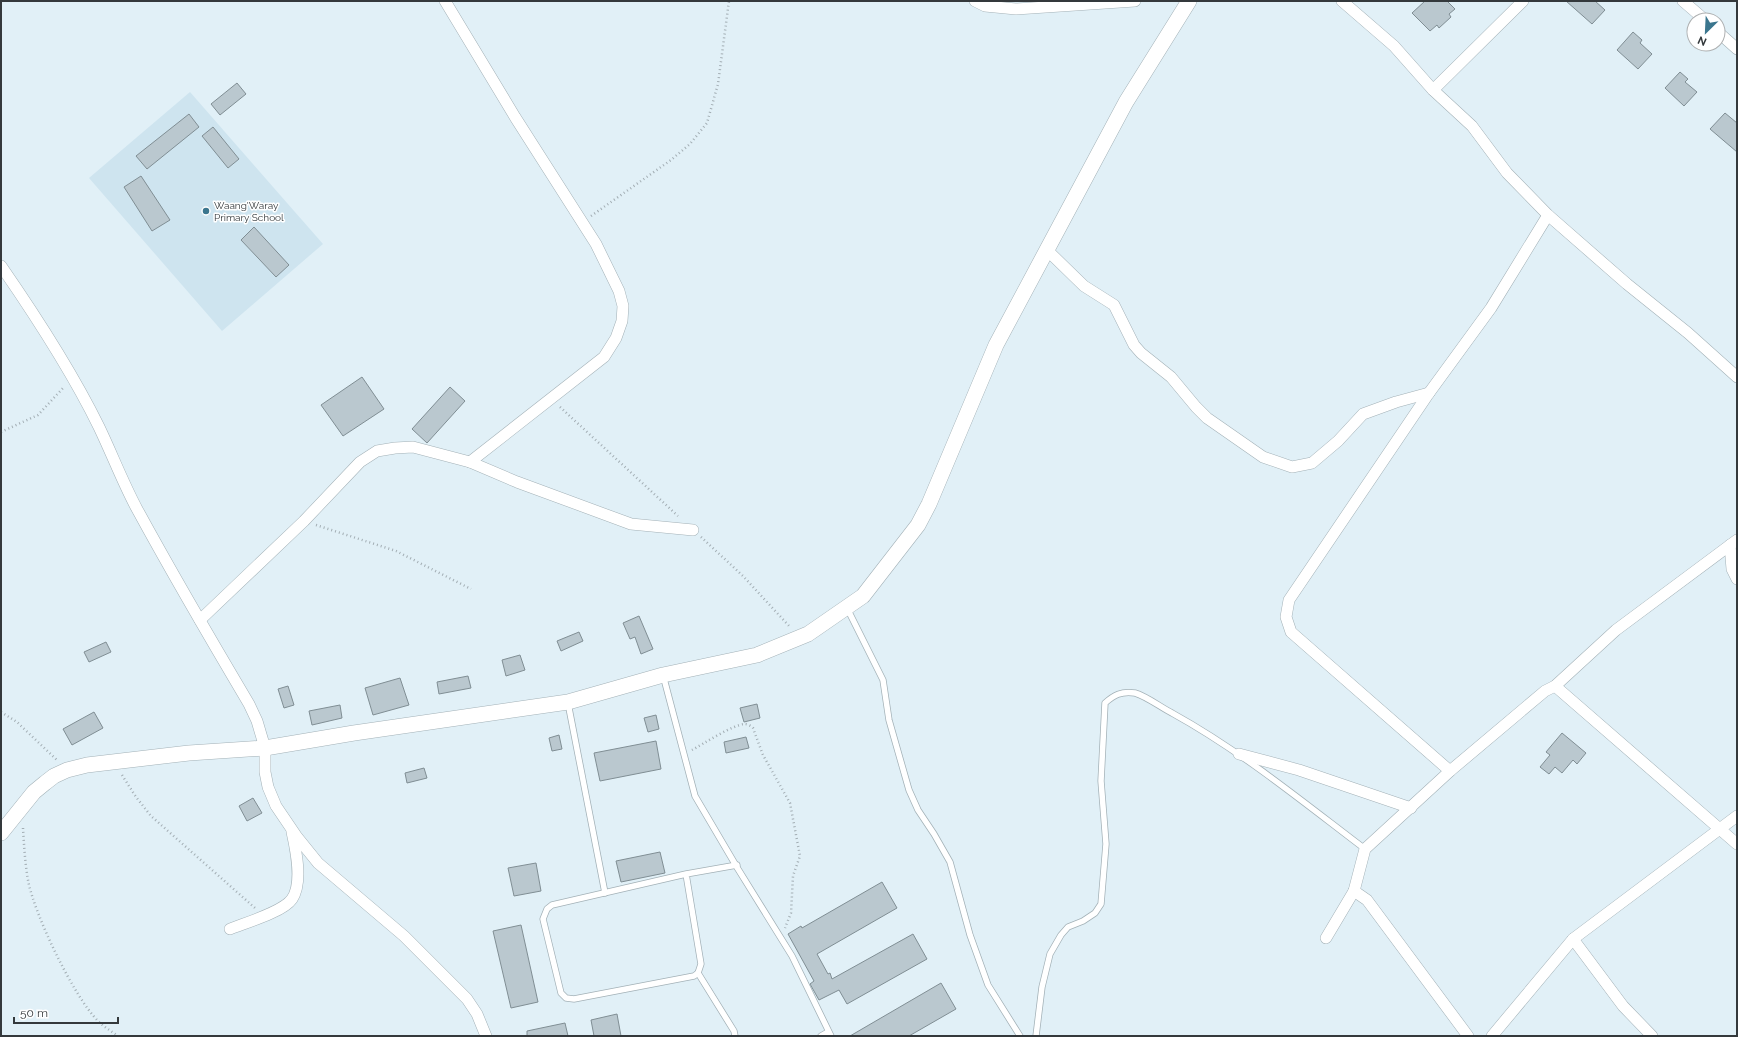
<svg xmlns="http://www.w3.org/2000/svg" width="1738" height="1037" font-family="Raleway,sans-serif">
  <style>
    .built { fill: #cee4ef }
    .building { fill: #bac8cf; stroke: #808e94 }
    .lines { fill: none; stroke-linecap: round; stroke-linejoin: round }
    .lane-casing { stroke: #a3b1b7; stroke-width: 7 }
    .street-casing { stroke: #a3b1b7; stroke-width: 12 }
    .secondary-casing { stroke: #a3b1b7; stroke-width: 16 }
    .path { stroke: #a3aeb4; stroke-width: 2.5; stroke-dasharray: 1 3; stroke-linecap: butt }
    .lane { stroke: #fff; stroke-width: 5.5 }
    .street { stroke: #fff; stroke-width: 11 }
    .secondary { stroke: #fff; stroke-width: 15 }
    .poi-dot { fill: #3b768e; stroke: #fff; stroke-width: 1.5 }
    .labels { text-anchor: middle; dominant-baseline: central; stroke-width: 3; stroke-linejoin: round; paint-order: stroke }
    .poi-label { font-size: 10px; fill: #34393c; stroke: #fff; text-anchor: start }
  </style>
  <rect width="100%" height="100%" fill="#e1f0f7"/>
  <path class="built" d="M190,92L323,244L222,331L89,178Z"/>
  <g class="building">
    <path d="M1425,1H1447L1455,9L1449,14L1451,17L1439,28L1437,25L1430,31L1412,13Z"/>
    <path d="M1566,1H1595L1605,10L1592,24Z"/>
    <path d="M1633,32L1642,40L1640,43L1652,54L1638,69L1617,50Z"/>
    <path d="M1680,72L1688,79L1685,82L1697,92L1684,106L1665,88Z"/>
    <path d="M237,83L246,94L220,115L211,104Z"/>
    <path d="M1725,113L1737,123V152L1710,129Z"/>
    <path d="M189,114L199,127L147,169L136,156Z"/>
    <path d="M213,127L239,159L228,168L202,136Z"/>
    <path d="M141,176L170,220L152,231L124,187Z"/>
    <path d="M254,227L289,265L276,277L241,240Z"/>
    <path d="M362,377L384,409L343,436L321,405Z"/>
    <path d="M450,387L465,401L427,443L412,429Z"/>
    <path d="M639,616L653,649L641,654L635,637L630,639L623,623Z"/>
    <path d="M579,632L583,641L561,651L557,641Z"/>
    <path d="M106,642L111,652L89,662L84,652Z"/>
    <path d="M520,655L525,670L506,676L502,660Z"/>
    <path d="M468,676L471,688L439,694L437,682Z"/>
    <path d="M400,678L409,705L373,715L365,688Z"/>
    <path d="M288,686L294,705L284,708L278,689Z"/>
    <path d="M757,704L760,718L744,722L740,708Z"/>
    <path d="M340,705L342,718L312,725L309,711Z"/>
    <path d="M94,712L103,728L72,745L63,729Z"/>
    <path d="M656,715L659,729L648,732L644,718Z"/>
    <path d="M1562,733L1586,753L1577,764L1573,760L1562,773L1555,767L1549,774L1540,767L1550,755L1546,752Z"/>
    <path d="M559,735L562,749L552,751L549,738Z"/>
    <path d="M746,737L749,748L726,753L724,742Z"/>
    <path d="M656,741L661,769L600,781L594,753Z"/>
    <path d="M424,768L427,778L407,783L405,773Z"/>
    <path d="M253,798L262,813L247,821L239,806Z"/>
    <path d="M660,852L665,873L621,882L616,861Z"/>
    <path d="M536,863L541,891L514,896L508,868Z"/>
    <path d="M882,882L897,908L817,954L828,974L830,973L832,979L913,934L927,959L847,1004L839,990L819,1000L810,984L814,981L788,934L801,926L802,928Z"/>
    <path d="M521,925L538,1002L511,1008L493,931Z"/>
    <path d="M941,983L956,1009L909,1036H850Z"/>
    <path d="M617,1014L621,1036H594L591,1020Z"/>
    <path d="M565,1023L568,1036H527V1031Z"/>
  </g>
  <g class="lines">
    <g class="lane-casing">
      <g id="lane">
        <path d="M847,608L883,680L889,720L909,790L918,810L934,834L950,862L970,935L988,985L1020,1036"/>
        <path d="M663,675L695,796L738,869L792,956L831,1036"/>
        <path d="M568,703L605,893"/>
        <path d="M686,874L701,964L698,973L694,976L574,999L566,998L561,993L543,919L547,909L552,905L686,874L737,865"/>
        <path d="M698,973L734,1031L735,1036"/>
        <path d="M821,1036L828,1032"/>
        <path d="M1036,1036L1042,987L1050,954L1061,935L1068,927L1083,921L1095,913L1101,904L1106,844L1101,781L1105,703C1114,695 1121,691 1135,693C1146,696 1162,708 1172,713C1241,751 1303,802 1365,849"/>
      </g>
    </g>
    <g class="street-casing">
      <g id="street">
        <path d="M445,1L515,117L596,244L619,291L623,306L622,321L616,338L604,357L470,462"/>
        <path d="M975,1L985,6L1016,9L1135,1"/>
        <path d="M1342,1L1394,46L1433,90L1472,126L1507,173L1548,215L1627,284L1688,333L1737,377"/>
        <path d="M1683,1L1705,20"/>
        <path d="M1718,32L1737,49"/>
        <path d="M1433,90L1523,1"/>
        <path d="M1047,250L1084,286L1114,305L1134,345L1141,353L1171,377L1196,407L1207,418L1263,457L1292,467L1312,463L1338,441L1363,414L1396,402L1429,393"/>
        <path d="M1,266C37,318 71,370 99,427C112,454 123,483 137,509C173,575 211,640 249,704L257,721L265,748V772L268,787L276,806L297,837L318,863L404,936L467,999L477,1014L486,1036"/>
        <path d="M1730,545L1732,569L1737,579"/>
        <path d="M200,620L304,521L360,462L377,451L395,448L413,447L470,462L517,482L631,524L693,530"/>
        <path d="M1555,686L1737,844"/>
        <path d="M1239,754L1299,770L1411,808"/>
        <path d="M1450,771L1291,632L1286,617L1289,600L1429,393L1491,308L1548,215"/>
        <path d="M1354,891L1367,900L1468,1036"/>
        <path d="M230,929C245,923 283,912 292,899C303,883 296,850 292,832"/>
        <path d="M1326,938L1354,891L1365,849L1450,771L1545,691L1555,686L1616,630L1737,540"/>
        <path d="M1573,939L1623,1006L1652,1036"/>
        <path d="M1492,1036L1573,939L1737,816"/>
      </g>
    </g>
    <g class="secondary-casing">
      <path id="secondary" d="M1,833L34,792L45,783L54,776L67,770L87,765L189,753L265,748L354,733L568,702L663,675L757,655L808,634L863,596L918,525L929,504L996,345L1126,102L1189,1"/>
    </g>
    <g class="path">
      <path d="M591,216L671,160L690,144L707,123L718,84L729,1"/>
      <path d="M560,407L678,516"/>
      <path d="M1,432L38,415L64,387"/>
      <path d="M316,525L396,551L471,589"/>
      <path d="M701,537L743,576L790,627"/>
      <path d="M1,712L17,722L57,760"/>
      <path d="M692,750C703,744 734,724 745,724C748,724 751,726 753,728L763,755L790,803L800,856L793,876L791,913L785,928"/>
      <path d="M122,775L136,797L151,816L255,908"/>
      <path d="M23,828C24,845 25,863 28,880C34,914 74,997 98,1021C104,1027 111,1031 118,1036"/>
    </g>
    <use href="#lane" class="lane"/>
    <use href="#street" class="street"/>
    <use href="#secondary" class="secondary"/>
  </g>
  <circle class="poi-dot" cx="206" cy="211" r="4"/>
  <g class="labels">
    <g class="poi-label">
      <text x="214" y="205">Waang'Waray<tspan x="214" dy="12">Primary School</tspan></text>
    </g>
  </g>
  <rect width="1738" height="1037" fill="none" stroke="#34393c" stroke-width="4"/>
  <g transform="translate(1706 32) rotate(204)"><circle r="19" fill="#ffffff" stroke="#aeb0b1"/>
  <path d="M0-3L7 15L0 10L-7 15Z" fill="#3b768e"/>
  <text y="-6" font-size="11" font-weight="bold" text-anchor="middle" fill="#34393c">N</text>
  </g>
  <path d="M14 1017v6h104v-6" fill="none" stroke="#34393c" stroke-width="2"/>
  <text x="20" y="1017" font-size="12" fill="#34393c" stroke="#ffffff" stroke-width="3" paint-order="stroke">50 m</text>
</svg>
